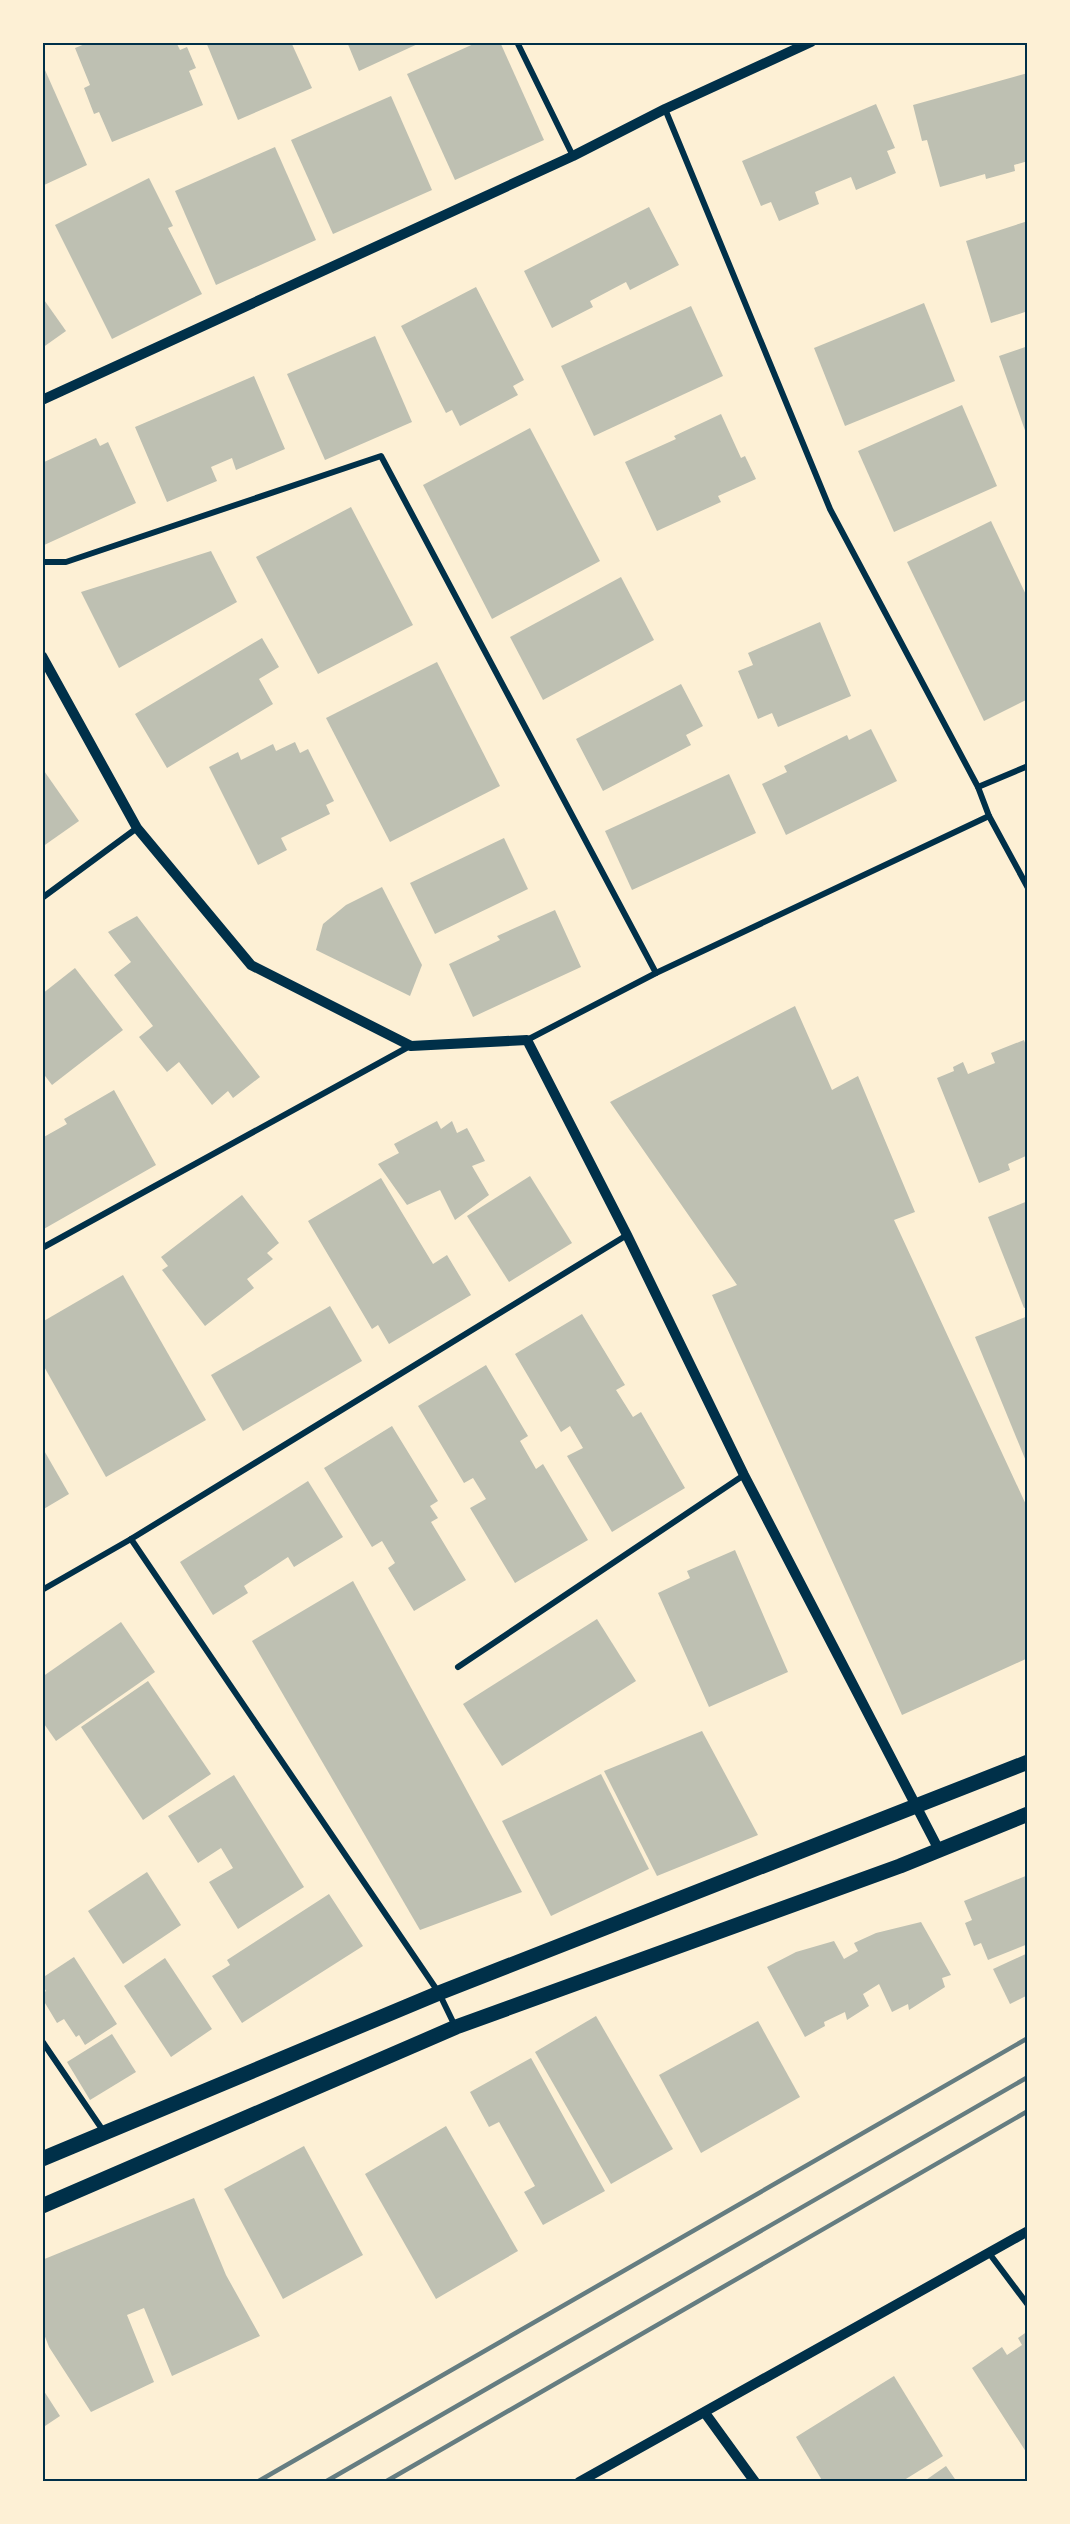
<svg xmlns="http://www.w3.org/2000/svg" width="1070" height="2524" font-family="'Fira Sans',sans-serif">
  <style>
    .building { fill: #bec0b2 }
    .lines { fill: none; stroke-linecap: round; stroke-linejoin: round }
    .minor { stroke: #003049; stroke-width: 6 }
    .tertiary { stroke: #003049; stroke-width: 10 }
    .primary { stroke: #003049; stroke-width: 15 }
    .rail { stroke: #657d81; stroke-width: 4.5 }
    .neatline { fill: none; stroke: #003049; stroke-width: 2 }
  </style>
  <rect width="100%" height="100%" fill="#fdf0d5"/>
  <g class="building">
    <path d="M90,42H176L180,50L187,47L196,68L189,71L203,105L112,142L99,112L94,114L84,88L90,85L75,48Z"/>
    <path d="M206,42H291L312,88L238,120Z"/>
    <path d="M347,42H422L359,71Z"/>
    <path d="M478,42H500L544,140L455,180L407,74Z"/>
    <path d="M45,70L87,165L42,186V71Z"/>
    <path d="M1028,73V161L1014,165L1015,171L986,179L985,174L940,187L927,140L922,141L913,105Z"/>
    <path d="M391,96L432,190L333,234L291,140Z"/>
    <path d="M876,104L895,148L887,151L896,173L856,190L851,177L815,192L819,204L779,221L771,202L761,206L742,161Z"/>
    <path d="M275,147L316,240L216,285L175,191Z"/>
    <path d="M149,178L173,226L168,228L202,294L112,339L55,225Z"/>
    <path d="M649,207L679,265L630,290L626,282L590,301L593,307L552,328L524,271Z"/>
    <path d="M1028,221V311L991,323L966,241Z"/>
    <path d="M476,287L524,380L513,386L518,395L460,426L452,410L446,413L401,326Z"/>
    <path d="M42,297L66,331L42,348Z"/>
    <path d="M924,303L955,381L845,426L814,348Z"/>
    <path d="M691,306L723,376L594,436L561,366Z"/>
    <path d="M375,336L412,422L325,460L287,374Z"/>
    <path d="M1028,346V439L999,356Z"/>
    <path d="M254,376L285,449L236,470L232,458L211,467L217,481L167,502L135,427Z"/>
    <path d="M962,405L997,486L894,532L858,451Z"/>
    <path d="M721,414L741,458L745,456L756,479L718,496L721,502L657,531L625,462L676,439L674,436Z"/>
    <path d="M530,428L600,561L492,619L423,485Z"/>
    <path d="M96,438L100,446L108,442L136,503L42,546V463Z"/>
    <path d="M351,507L413,625L318,674L256,557Z"/>
    <path d="M991,521L1028,599V699L984,721L907,562Z"/>
    <path d="M211,551L237,602L119,668L81,592Z"/>
    <path d="M621,577L654,640L543,700L510,637Z"/>
    <path d="M820,622L851,696L778,727L772,713L758,719L738,671L753,665L748,653Z"/>
    <path d="M262,638L279,667L259,679L273,704L167,768L135,714Z"/>
    <path d="M437,662L500,786L390,842L326,718Z"/>
    <path d="M681,684L703,726L686,735L691,745L603,791L576,739Z"/>
    <path d="M871,729L897,781L786,835L762,784L787,772L784,766L847,735L849,740Z"/>
    <path d="M295,742L300,753L308,749L334,801L326,805L330,814L281,838L287,850L258,865L209,767L238,752L241,760L273,744L276,751Z"/>
    <path d="M42,768L79,821L42,847Z"/>
    <path d="M729,774L756,833L632,890L605,831Z"/>
    <path d="M504,838L528,889L435,934L410,883Z"/>
    <path d="M382,887L422,965L410,996L316,950L323,924L346,905Z"/>
    <path d="M555,910L581,967L473,1017L449,964L500,940L497,936Z"/>
    <path d="M137,916L260,1077L233,1098L228,1091L212,1105L179,1062L167,1072L139,1037L153,1026L114,975L131,962L108,932Z"/>
    <path d="M75,968L123,1030L52,1085L42,1072V994Z"/>
    <path d="M795,1006L832,1090L858,1076L915,1212L894,1220L1028,1509V1658L902,1715L712,1295L737,1285L610,1102Z"/>
    <path d="M1024,1040L1028,1051V1155L1008,1164L1010,1170L979,1183L937,1078L954,1071L953,1067L963,1062L968,1074L995,1063L991,1053Z"/>
    <path d="M114,1090L156,1165L42,1230V1147L45,1146L42,1138L67,1124L64,1119Z"/>
    <path d="M437,1121L441,1129L452,1121L457,1133L467,1128L485,1161L472,1166L489,1195L455,1220L440,1190L407,1205L378,1164L399,1153L394,1144Z"/>
    <path d="M530,1176L572,1243L509,1282L467,1216Z"/>
    <path d="M381,1178L433,1264L447,1255L471,1295L389,1344L378,1325L372,1329L308,1221Z"/>
    <path d="M242,1195L279,1243L267,1253L273,1259L247,1279L254,1288L205,1326L162,1270L168,1266L161,1257Z"/>
    <path d="M1028,1201V1307L1024,1308L988,1217Z"/>
    <path d="M123,1275L206,1420L106,1477L42,1363V1322Z"/>
    <path d="M330,1306L362,1361L243,1431L211,1375Z"/>
    <path d="M582,1314L625,1385L616,1390L633,1417L641,1412L685,1488L612,1532L567,1456L583,1448L570,1426L561,1432L515,1354Z"/>
    <path d="M1028,1316V1466L975,1337Z"/>
    <path d="M486,1365L528,1436L520,1441L536,1469L543,1464L588,1540L515,1583L470,1508L486,1499L473,1478L464,1483L418,1406Z"/>
    <path d="M392,1426L438,1501L430,1506L438,1518L431,1522L466,1580L414,1611L388,1568L395,1563L382,1541L372,1547L324,1468Z"/>
    <path d="M42,1447L69,1494L42,1510Z"/>
    <path d="M308,1481L343,1537L294,1567L288,1557L244,1586L248,1593L213,1615L180,1562Z"/>
    <path d="M735,1550L788,1672L709,1707L658,1593L690,1578L687,1571Z"/>
    <path d="M353,1581L522,1892L420,1930L252,1641Z"/>
    <path d="M597,1619L636,1681L502,1766L463,1704Z"/>
    <path d="M121,1622L155,1672L56,1741L42,1721V1677Z"/>
    <path d="M148,1681L211,1774L143,1820L81,1727Z"/>
    <path d="M702,1731L758,1835L657,1876L604,1771Z"/>
    <path d="M601,1774L649,1869L551,1916L502,1821Z"/>
    <path d="M234,1775L304,1887L238,1929L209,1882L233,1868L221,1848L198,1863L168,1816Z"/>
    <path d="M147,1872L181,1925L123,1964L88,1911Z"/>
    <path d="M1028,1875V1944L988,1960L981,1943L974,1946L965,1923L972,1920L964,1901Z"/>
    <path d="M329,1894L363,1946L242,2023L212,1976L230,1965L227,1960Z"/>
    <path d="M921,1922L951,1975L942,1978L945,1987L909,2010L908,2004L892,2012L879,1984L863,1994L869,2006L847,2020L845,2012L824,2022L825,2026L805,2037L767,1967L796,1952L834,1941L844,1959L858,1951L854,1943L876,1933Z"/>
    <path d="M1028,1953V1995L1010,2004L993,1969Z"/>
    <path d="M74,1957L117,2024L85,2045L79,2035L76,2037L64,2019L57,2023L42,1998V1994L46,1991L42,1984V1978Z"/>
    <path d="M165,1958L212,2029L171,2057L124,1986Z"/>
    <path d="M596,2016L673,2149L611,2184L535,2052Z"/>
    <path d="M758,2021L800,2097L701,2153L659,2075Z"/>
    <path d="M112,2034L136,2072L90,2100L67,2062Z"/>
    <path d="M531,2058L605,2191L543,2225L524,2192L535,2186L499,2122L489,2127L470,2092Z"/>
    <path d="M446,2126L518,2251L436,2299L365,2174Z"/>
    <path d="M304,2146L363,2255L283,2299L224,2189Z"/>
    <path d="M194,2198L226,2275L260,2336L172,2376L144,2308L127,2315L154,2382L91,2412L49,2347L42,2329V2260Z"/>
    <path d="M1028,2331V2455L972,2368L1002,2347L1007,2355L1022,2345L1018,2338Z"/>
    <path d="M894,2376L943,2456L901,2482H823L796,2437Z"/>
    <path d="M42,2388L60,2416L42,2428Z"/>
    <path d="M946,2466L957,2482H923Z"/>
  </g>
  <g class="lines">
    <g class="minor">
      <path d="M517,42L573,156"/>
      <path d="M665,109L830,509L978,787L989,816L1028,888"/>
      <path d="M42,562H66L381,456L656,973"/>
      <path d="M978,787L1028,766"/>
      <path d="M42,898L137,828"/>
      <path d="M527,1040L656,973L989,816"/>
      <path d="M42,1248L410,1046"/>
      <path d="M131,1539L439,1993L455,2026"/>
      <path d="M42,1590L131,1539L627,1235"/>
      <path d="M458,1667L744,1475"/>
      <path d="M42,2041L104,2132"/>
      <path d="M989,2253L1028,2305"/>
    </g>
    <g class="tertiary">
      <path d="M42,400L573,156L665,109L811,42"/>
      <path d="M42,656L137,828L251,965L411,1046L527,1040L627,1235L744,1475L939,1850"/>
      <path d="M705,2413L755,2482"/>
      <path d="M579,2482L1028,2231"/>
    </g>
    <g class="primary">
      <path d="M42,2159L439,1993L1028,1762"/>
      <path d="M42,2206L456,2027L900,1866L1028,1814"/>
    </g>
    <g class="rail">
      <path d="M257,2482L1028,2038"/>
      <path d="M325,2482L1028,2077"/>
      <path d="M385,2482L1028,2111"/>
    </g>
  </g>
  <rect width="1070" height="2524" fill="none" stroke="#fdf0d5" stroke-width="87"/>
  <rect x="44" y="44" width="982" height="2436" class="neatline"/>
</svg>
